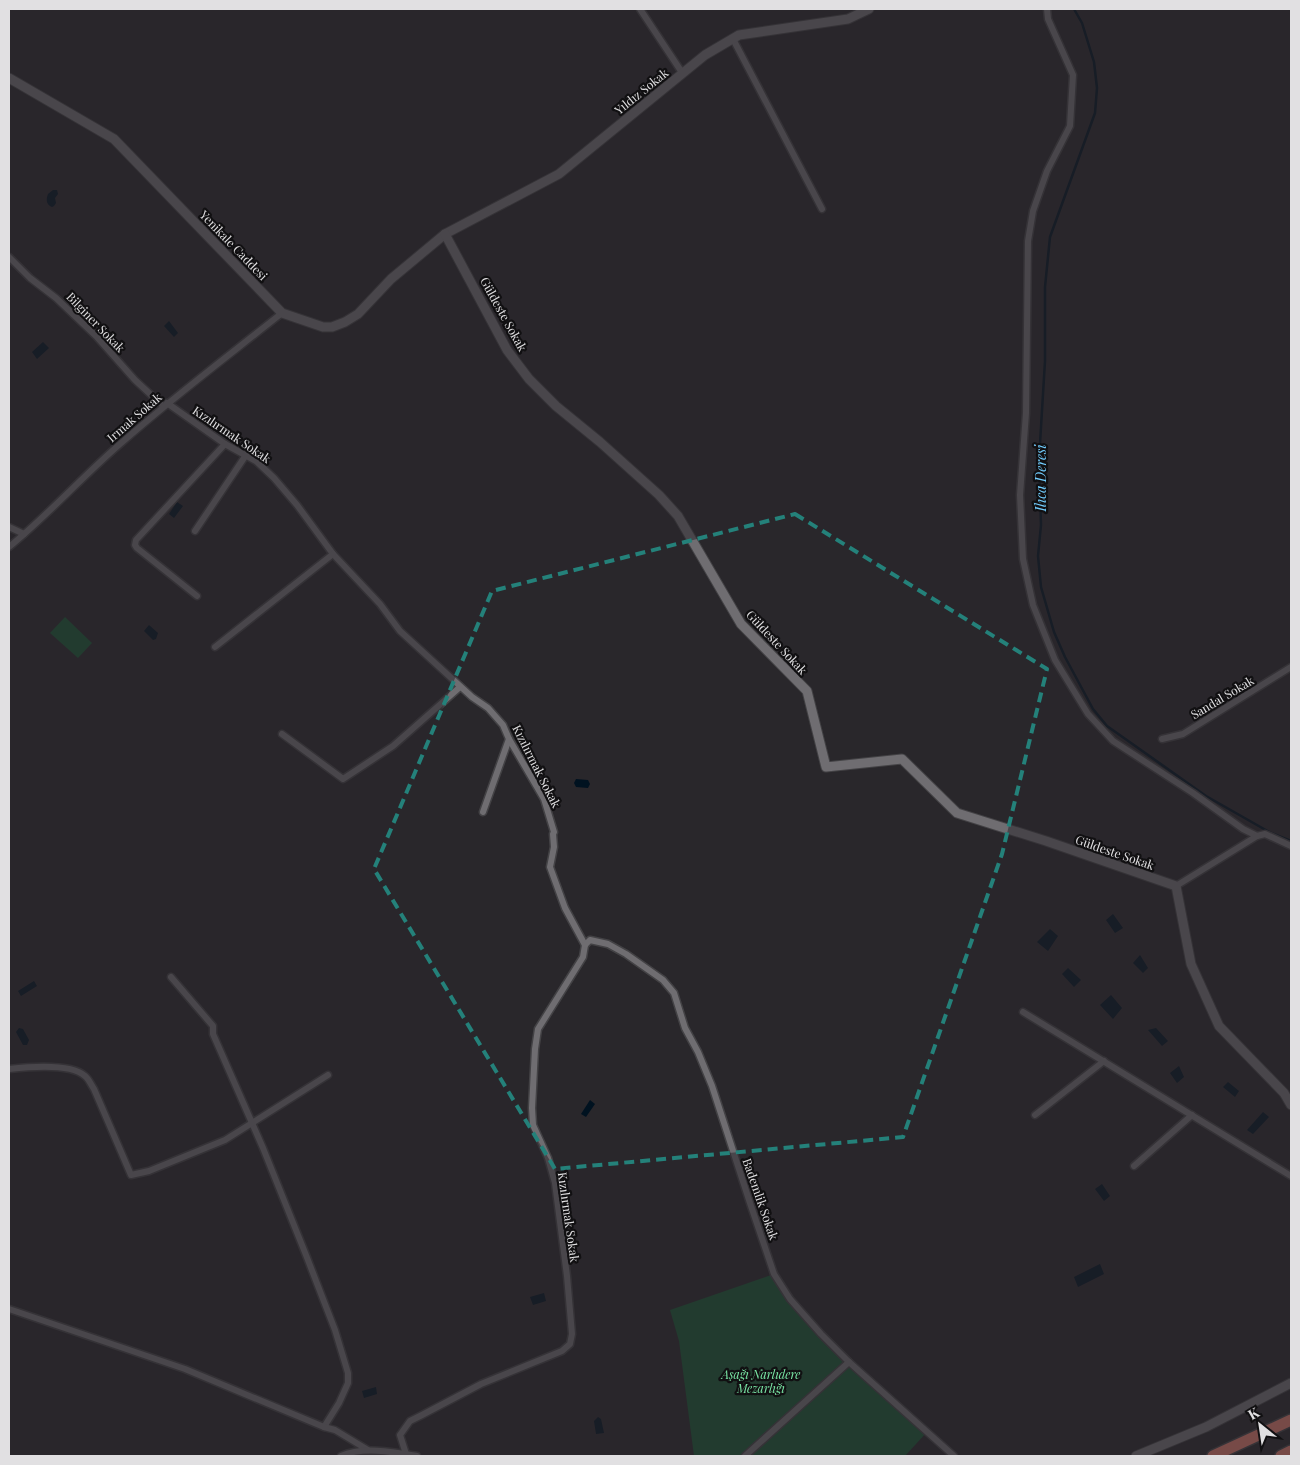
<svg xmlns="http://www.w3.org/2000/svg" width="1300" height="1465" font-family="'Playfair Display',serif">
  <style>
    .green { fill: #1a5434 }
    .water { fill: #001220 }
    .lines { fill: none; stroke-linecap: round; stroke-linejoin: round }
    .stream { stroke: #001220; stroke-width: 2.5 }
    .street-casing { stroke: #434245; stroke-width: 9 }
    .secondary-casing { stroke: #434245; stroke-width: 11 }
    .highway-casing { stroke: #434245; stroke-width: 14 }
    .street { stroke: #6f6d71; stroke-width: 6 }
    .secondary { stroke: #6f6d71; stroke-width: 9 }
    .highway { stroke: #d47569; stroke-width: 11 }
    .marked { fill: none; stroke: #24817a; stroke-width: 4; stroke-dasharray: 10 6; stroke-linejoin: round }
    .labels { text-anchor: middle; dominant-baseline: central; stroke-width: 4.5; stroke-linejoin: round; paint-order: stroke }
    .street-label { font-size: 12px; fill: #e1e0e2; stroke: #111012 }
    .park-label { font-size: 12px; font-style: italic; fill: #7be9a7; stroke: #111012 }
    .water-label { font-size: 14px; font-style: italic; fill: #71ccfd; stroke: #111012 }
  </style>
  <rect width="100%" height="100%" fill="#29272b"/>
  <g class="green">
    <path d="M65,617L92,643L78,658L50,633Z"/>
    <path d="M774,1274L790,1299L821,1334L927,1432L905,1456H694L679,1341L670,1310Z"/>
  </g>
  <g class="water">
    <path d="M53,190H57L58,194L55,198L56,203L54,206L52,207C46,205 46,199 48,194Z"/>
    <path d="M169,321L178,333L174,337L164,326Z"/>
    <path d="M43,342L49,348L37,359L32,352Z"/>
    <path d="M177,502L183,506L174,518L169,514Z"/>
    <path d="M149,625L158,633L156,639L153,640L144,631Z"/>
    <path d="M576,779L588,780L590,784L588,788L576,787L574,783Z"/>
    <path d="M1113,914L1123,928L1115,933L1106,920Z"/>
    <path d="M1050,929L1058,936L1048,951L1037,942Z"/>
    <path d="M1140,955L1148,968L1143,973L1133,963Z"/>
    <path d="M1068,968L1081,980L1074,987L1062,974Z"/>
    <path d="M34,981L37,986L21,996L18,991Z"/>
    <path d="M1111,995L1122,1008L1113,1019L1100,1005Z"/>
    <path d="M19,1028L23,1029L29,1040L27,1045H23L16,1032Z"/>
    <path d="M1156,1028L1168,1041L1162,1046L1148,1030Z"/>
    <path d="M1179,1066L1184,1077L1177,1083L1170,1073Z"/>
    <path d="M1228,1082L1239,1091L1235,1097L1223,1087Z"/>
    <path d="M590,1100L595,1104L586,1117L581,1114Z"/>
    <path d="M1263,1112L1269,1117L1253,1134L1247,1130Z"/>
    <path d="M1102,1184L1110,1196L1104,1201L1095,1189Z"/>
    <path d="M1100,1264L1104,1274L1078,1287L1074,1277Z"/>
    <path d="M544,1293L546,1301L533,1305L530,1297Z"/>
    <path d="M376,1387L377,1394L364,1398L362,1391Z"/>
    <path d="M598,1417L601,1419L604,1433L596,1434L594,1421Z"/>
  </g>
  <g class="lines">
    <path class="stream" d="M1074,9L1082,23L1094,62L1097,88L1095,113L1050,237L1045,287V361L1039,460L1041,525L1038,556L1041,587L1054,632L1065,657L1093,709L1107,726L1206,796L1271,833L1291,841"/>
    <g class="street-casing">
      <g id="street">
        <path d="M640,9L683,74"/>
        <path d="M1047,9L1048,19L1073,75L1070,126L1047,171L1033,211L1028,241L1026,413L1020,495L1023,559L1033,605L1055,660L1088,714L1113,741L1193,793L1243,829L1257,836L1265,834L1291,846"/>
        <path d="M733,39L822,209"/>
        <path d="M9,257L30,278L56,298L96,336L135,380L163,406"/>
        <path d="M167,403L225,444L256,461L274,478L297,505L333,554L380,604L400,631L472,697L488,708L503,725L509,739L544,799L554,832L553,834L554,847L550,867L565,908L585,945L583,957L538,1029L535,1049L532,1108L533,1125L548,1158L555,1183L567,1276L572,1334L570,1344L562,1351L481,1384L422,1415L410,1421L400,1435L406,1454"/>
        <path d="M9,527L24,534"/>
        <path d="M195,531L246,455"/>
        <path d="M9,547C48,515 82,477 120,444C172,398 228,356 282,313"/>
        <path d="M197,596L137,548L135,545L136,540L225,444"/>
        <path d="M215,647L333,554"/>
        <path d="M282,734L343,779L393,746L460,687"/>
        <path d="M1162,739L1183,734L1291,667"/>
        <path d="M483,812L509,739"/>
        <path d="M1176,886L1257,836"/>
        <path d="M585,945L590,940L608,944L626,954L663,980L674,993L685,1028L698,1052L712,1086L750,1203L774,1274L790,1299L821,1334L849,1362L954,1456"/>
        <path d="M171,977L213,1026V1034L263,1148L306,1255L335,1330L348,1373V1383L339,1403L324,1427"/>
        <path d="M1023,1012L1291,1176"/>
        <path d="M9,1069C27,1067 71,1063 85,1076C89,1079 91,1085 94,1089L131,1175L149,1171L225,1140L328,1075"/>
        <path d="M1035,1115L1104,1061"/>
        <path d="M1134,1166L1192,1115"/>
        <path d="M9,1309L185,1369L324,1427L335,1430L368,1450"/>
        <path d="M341,1456C363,1446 394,1452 417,1456"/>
        <path d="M745,1456L849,1362"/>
      </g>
    </g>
    <g class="secondary-casing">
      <g id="secondary">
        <path d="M9,78L114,139L282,313L323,327H332L345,322L358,314L391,279L445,234L559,174L705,55L739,35L848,19L869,9"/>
        <path d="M445,234L507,350L529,379L556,406L600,442L659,495L678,516L741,624L807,691L826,767L902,759L957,813L1046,841L1176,886L1191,964L1219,1026L1284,1093L1291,1105"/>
        <path d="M1136,1456L1206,1427L1291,1383"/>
      </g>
    </g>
    <g class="highway-casing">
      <g id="highway">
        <path d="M1213,1456L1291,1420"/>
        <path d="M1281,1456L1291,1451"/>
      </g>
    </g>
    <use href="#street" class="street"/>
    <use href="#secondary" class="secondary"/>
    <use href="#highway" class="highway"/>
  </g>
  <path d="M0 0H1300V1465H0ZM795,514L1047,669L1002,854L903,1137L555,1169L374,869L492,591Z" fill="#29272b" fill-opacity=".55" fill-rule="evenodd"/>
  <path class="marked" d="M795,514L1047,669L1002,854L903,1137L555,1169L374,869L492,591Z"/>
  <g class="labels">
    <g class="street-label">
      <text transform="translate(641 91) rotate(-39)">Yıldız Sokak</text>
      <text transform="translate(234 245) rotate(46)">Yenikale Caddesi</text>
      <text transform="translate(504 314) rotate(61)">Güldeste Sokak</text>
      <text transform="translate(96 322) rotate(46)">Bilginer Sokak</text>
      <text transform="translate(134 417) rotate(-41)">Irmak Sokak</text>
      <text transform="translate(232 434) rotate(34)">Kızılırmak Sokak</text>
      <text transform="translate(777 642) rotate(47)">Güldeste Sokak</text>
      <text transform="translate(1222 697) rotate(-31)">Sandal Sokak</text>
      <text transform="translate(537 766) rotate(63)">Kızılırmak Sokak</text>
      <text transform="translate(1115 852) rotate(19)">Güldeste Sokak</text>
      <text transform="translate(761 1199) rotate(71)">Bademlik Sokak</text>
      <text transform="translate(569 1217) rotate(82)">Kızılırmak Sokak</text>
    </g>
    <g class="park-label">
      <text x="761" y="1374">Aşağı Narlıdere<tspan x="761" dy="14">Mezarlığı</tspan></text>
    </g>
    <g class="water-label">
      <text transform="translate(1040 478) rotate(-90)">Ilıca Deresi</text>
    </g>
  </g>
  <rect width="1300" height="1465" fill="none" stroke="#e1e0e2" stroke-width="20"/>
  <g transform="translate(1260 1425) rotate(330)" stroke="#111012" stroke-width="4" paint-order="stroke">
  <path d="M0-4L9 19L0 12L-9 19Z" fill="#e1e0e2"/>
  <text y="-8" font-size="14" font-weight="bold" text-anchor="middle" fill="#e1e0e2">K</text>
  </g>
</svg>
